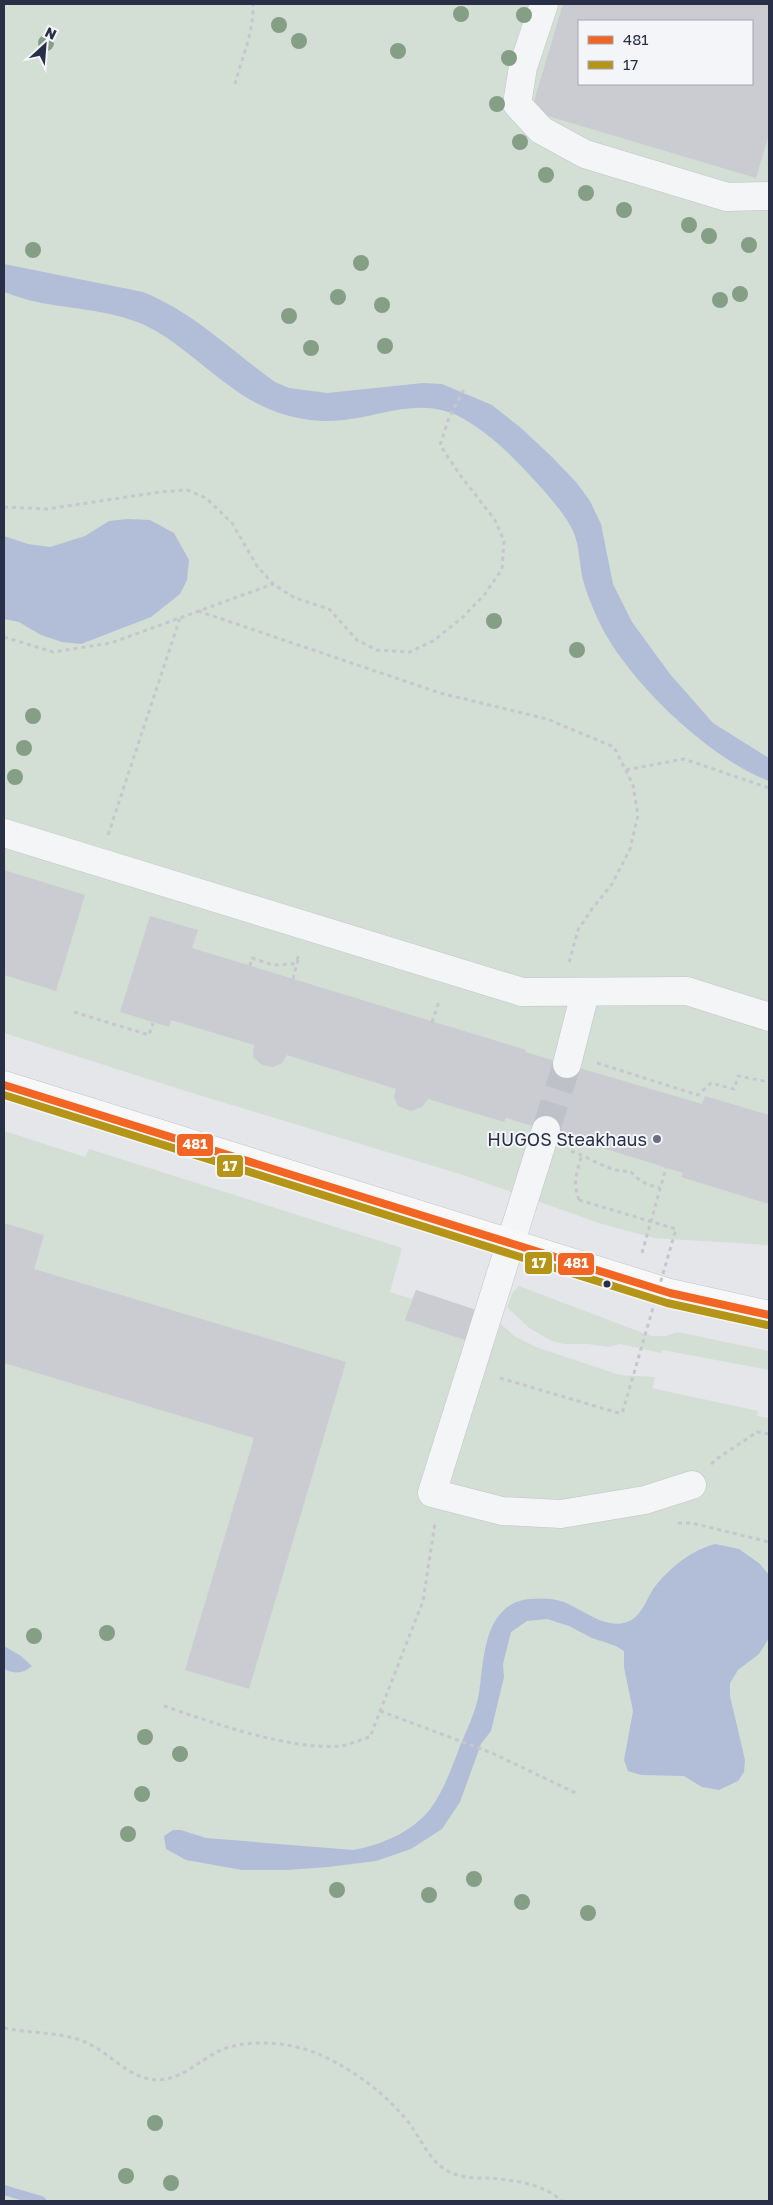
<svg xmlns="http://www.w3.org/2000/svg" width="773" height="2205" font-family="'Golos Text',sans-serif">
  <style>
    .green { fill: #d3ded5; fill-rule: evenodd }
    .water { fill: #b2bed7 }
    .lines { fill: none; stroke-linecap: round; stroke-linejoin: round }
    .stream { stroke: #b2bed7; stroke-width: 10 }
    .building { fill: #cbccd1; fill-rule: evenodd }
    .minor-tunnel { stroke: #bfc1c9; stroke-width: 28; stroke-dasharray: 28 14; stroke-linecap: butt }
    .minor-casing { stroke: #c3c4c8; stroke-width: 29 }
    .major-casing { stroke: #c1c3c8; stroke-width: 29 }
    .path { stroke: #c6c7cd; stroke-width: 3; stroke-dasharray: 4 4; stroke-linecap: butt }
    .minor { stroke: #f4f5f7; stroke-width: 28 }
    .major { stroke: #f8f8f8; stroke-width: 28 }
    .path-bridge { stroke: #c6c7cd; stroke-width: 3; stroke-dasharray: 4 4; stroke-linecap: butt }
    .bus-1-casing { stroke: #f3f5f9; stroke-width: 11 }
    .bus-2-casing { stroke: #f3f5f9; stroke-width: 11 }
    .bus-1 { stroke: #f26522; stroke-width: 8 }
    .bus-2 { stroke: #b49518; stroke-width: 8 }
    .tree { fill: #859e86 }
    .poi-dot { fill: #6b6f7f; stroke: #f3f5f9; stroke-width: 2 }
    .bus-dot { fill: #292f46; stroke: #f3f5f9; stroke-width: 2 }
    .labels { text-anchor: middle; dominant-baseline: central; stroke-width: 4; stroke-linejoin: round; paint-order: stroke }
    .poi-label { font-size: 18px; fill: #292f46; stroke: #f3f5f9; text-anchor: end }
    .line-badge { stroke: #f3f5f9; stroke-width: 2 }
    .badge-label { font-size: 14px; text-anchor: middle; font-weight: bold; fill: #fff }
  </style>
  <rect width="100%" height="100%" fill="#e5e6ea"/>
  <g class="green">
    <path d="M4,4H769V1245L654,1238L602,1224L463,1175L192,1093L4,1033ZM579,21H752V84H579Z"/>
    <path d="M4,1131L85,1157L89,1149L402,1248L390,1292L412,1299L416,1290L476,1310L466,1340L492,1349L501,1324L514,1336L536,1347L620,1375L655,1377L652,1388L758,1411L757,1416L769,1418V2201H4Z"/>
    <path d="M519,1286L651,1336H666L677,1332L769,1351V1370L663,1350L661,1353L620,1344L609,1347L588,1344H564L552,1341L529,1328L507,1307L513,1292Z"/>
  </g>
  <g class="water">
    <path d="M4,264L143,292C193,312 232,351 275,382L289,388L327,393L423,383L442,384L492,405L521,428L551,456L576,482L590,501L601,524L613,584L632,622L670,674L713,723L769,758V781C711,759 637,689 606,635C597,619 588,598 583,580C579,564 580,546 573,531C564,509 515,458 496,442C480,429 461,414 441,410C409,402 374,417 343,420C327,422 310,421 294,417C239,406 203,359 156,331C122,311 80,310 42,303C29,301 16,296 4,292Z"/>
    <path d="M127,519L150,520L174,533L189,560L187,580L180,594L151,617L81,644L62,642L41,635L19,622L4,619V536L28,544L50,547L85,536L109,521Z"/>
    <path d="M715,1544L739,1549L760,1564L769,1575V1638L759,1654L738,1670L730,1683V1696L745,1760L744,1772L738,1781L719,1790L702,1787L684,1776L641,1775L628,1771L624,1760L633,1711L624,1667V1651L616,1646L592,1638L569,1626L547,1619L527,1621L511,1632L503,1664L504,1677L491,1731L481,1744L460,1802L442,1829L411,1849L376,1861L328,1867L287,1870H242L186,1860L166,1849L164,1836L173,1830H181L206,1838L353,1850C381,1845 413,1832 431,1808C444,1790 452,1767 460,1746C467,1729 476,1711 479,1693C483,1668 483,1630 503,1611C511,1603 520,1600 530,1599C541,1598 553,1598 564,1602C582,1609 606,1630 627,1622C643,1617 647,1595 657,1584C672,1566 692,1550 715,1544Z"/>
    <path d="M4,1646L21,1656L32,1666C22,1674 15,1674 4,1669Z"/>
  </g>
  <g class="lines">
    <path class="stream" d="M4,2190L41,2201"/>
  </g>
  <g class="building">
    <path d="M563,4H769V134L756,178L531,111ZM579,21H752V84H579Z"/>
    <path d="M4,870L85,895L56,991L4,975Z"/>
    <path d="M150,916L198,930L192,948L526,1050L525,1052L702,1104L705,1096L769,1115V1204L681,1177L683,1173L506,1118L504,1122L428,1099L422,1107L411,1111L398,1106L394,1097L396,1089L287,1055L282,1063L273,1067L262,1065L253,1057L254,1045L171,1020L169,1027L120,1012Z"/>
    <path d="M4,1223L44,1235L34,1269L346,1362L249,1689L185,1670L254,1438L4,1363Z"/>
    <path d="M416,1290L476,1310L465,1340L405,1320Z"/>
  </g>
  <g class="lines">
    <path class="minor-tunnel" d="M546,1130L567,1064"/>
    <g class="minor-casing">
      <g id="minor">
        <path d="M544,4L523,67L517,104L541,130L585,154L727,197L769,196"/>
        <path d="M4,833L522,992L687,991L769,1017"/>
        <path d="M567,1064L585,993"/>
        <path d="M546,1130L432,1493L502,1511L561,1514L645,1500L692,1485"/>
      </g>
    </g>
    <g class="major-casing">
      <path id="major" d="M4,1085L670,1293L769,1315"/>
    </g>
    <g class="path">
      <path d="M235,84C242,58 254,31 253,4"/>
      <path d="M4,507L47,509L160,492L187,490L206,498L232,523L257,566L273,584L295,598L329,609L357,640L377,650L410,652L433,641L463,617L485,594L502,569L504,541L495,520L460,475L440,445L449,418L465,387"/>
      <path d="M198,611L440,693L547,719L614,747L633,785L638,815L630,849L612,884L592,909L578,930L569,963"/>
      <path d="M4,637L53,652L111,643L273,584"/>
      <path d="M626,770L684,759L769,788"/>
      <path d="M108,835L180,618"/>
      <path d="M250,966L252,958L273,965L293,964L300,955"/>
      <path d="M293,979L298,959"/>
      <path d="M74,1012L149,1035L153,1023"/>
      <path d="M432,1022L440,999"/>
      <path d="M597,1063L698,1095L711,1083L734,1089L738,1076L769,1082"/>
      <path d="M571,1151C590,1157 612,1174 630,1171C639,1181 647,1185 660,1188"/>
      <path d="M579,1200C572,1183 577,1172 582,1154"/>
      <path d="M642,1253L666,1168"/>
      <path d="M500,1378L622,1414"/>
      <path d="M711,1464L718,1458L757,1432L769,1434"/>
      <path d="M678,1523H692L769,1542"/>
      <path d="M164,1706C214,1723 288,1750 341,1746C350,1745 361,1739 370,1737L423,1601L435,1523"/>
      <path d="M380,1711L492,1753L578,1794"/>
      <path d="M4,2028C31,2034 59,2031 85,2042C112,2053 133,2085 165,2079C183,2077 200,2061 215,2053C244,2037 292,2042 321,2055C353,2070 382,2091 405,2118C422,2137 428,2164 454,2174C464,2178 477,2178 488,2178C513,2180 542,2183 562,2201"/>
    </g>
    <use href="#minor" class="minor"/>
    <use href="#major" class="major"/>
    <path class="path-bridge" d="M579,1200L676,1229L622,1414"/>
    <g class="bus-1-casing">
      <path id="bus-1" d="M4,1085L670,1293L769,1315"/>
    </g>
    <g class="bus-2-casing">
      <path id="bus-2" d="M4,1095L667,1303L767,1325"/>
    </g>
    <use href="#bus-1" class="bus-1"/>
    <use href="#bus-2" class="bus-2"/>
  </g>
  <g class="tree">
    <circle cx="461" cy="14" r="8"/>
    <circle cx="524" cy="15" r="8"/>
    <circle cx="279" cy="25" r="8"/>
    <circle cx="299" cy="41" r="8"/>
    <circle cx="46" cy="43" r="8"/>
    <circle cx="398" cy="51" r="8"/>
    <circle cx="509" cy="58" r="8"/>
    <circle cx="497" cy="104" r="8"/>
    <circle cx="520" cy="142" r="8"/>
    <circle cx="546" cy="175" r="8"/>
    <circle cx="586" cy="193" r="8"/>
    <circle cx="624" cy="210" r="8"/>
    <circle cx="689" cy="225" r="8"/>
    <circle cx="709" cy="236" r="8"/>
    <circle cx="749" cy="245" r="8"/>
    <circle cx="33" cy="250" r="8"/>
    <circle cx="361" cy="263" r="8"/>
    <circle cx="740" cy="294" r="8"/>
    <circle cx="338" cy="297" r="8"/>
    <circle cx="720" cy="300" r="8"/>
    <circle cx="382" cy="305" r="8"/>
    <circle cx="289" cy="316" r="8"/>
    <circle cx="385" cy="346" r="8"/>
    <circle cx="311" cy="348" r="8"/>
    <circle cx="494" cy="621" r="8"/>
    <circle cx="577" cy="650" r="8"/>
    <circle cx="33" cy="716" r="8"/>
    <circle cx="24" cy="748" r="8"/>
    <circle cx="15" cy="777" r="8"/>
    <circle cx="107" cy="1633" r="8"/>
    <circle cx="34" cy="1636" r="8"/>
    <circle cx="145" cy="1737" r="8"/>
    <circle cx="180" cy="1754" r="8"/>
    <circle cx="142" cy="1794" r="8"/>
    <circle cx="128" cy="1834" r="8"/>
    <circle cx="474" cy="1879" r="8"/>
    <circle cx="337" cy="1890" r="8"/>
    <circle cx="429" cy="1895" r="8"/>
    <circle cx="522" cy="1902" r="8"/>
    <circle cx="588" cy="1913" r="8"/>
    <circle cx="155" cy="2123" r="8"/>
    <circle cx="126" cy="2176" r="8"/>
    <circle cx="171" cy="2183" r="8"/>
  </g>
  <circle class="poi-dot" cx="657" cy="1139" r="5"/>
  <circle class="bus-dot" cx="607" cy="1284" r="4.5"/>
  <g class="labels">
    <g class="poi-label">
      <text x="647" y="1139">HUGOS Steakhaus</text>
    </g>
  </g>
  <g class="line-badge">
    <rect x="176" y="1133" width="38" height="24" rx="5" fill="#f26522"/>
    <rect x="216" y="1154" width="28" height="24" rx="5" fill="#b49518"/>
    <rect x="524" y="1251" width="29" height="24" rx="5" fill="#b49518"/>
    <rect x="557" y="1252" width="38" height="24" rx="5" fill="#f26522"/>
  </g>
  <g class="badge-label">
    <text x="195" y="1149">481</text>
    <text x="230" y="1171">17</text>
    <text x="539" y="1268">17</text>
    <text x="576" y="1268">481</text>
  </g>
  <rect width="773" height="2205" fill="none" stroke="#292f46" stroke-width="10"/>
  <rect x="578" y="20" width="175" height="65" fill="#f3f5f9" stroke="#a2a6b1"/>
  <rect x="588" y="36" width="25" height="8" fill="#f26522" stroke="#a2a6b1"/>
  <text x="623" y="45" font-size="15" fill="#292f46">481</text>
  <rect x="588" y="61" width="25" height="8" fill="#b49518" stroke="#a2a6b1"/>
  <text x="623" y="70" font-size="15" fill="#292f46">17</text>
  <g transform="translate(45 45) rotate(26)" stroke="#f3f5f9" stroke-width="4" paint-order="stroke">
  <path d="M0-4L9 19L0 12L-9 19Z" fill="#292f46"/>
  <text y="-8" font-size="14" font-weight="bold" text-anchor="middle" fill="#292f46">N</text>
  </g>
</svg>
